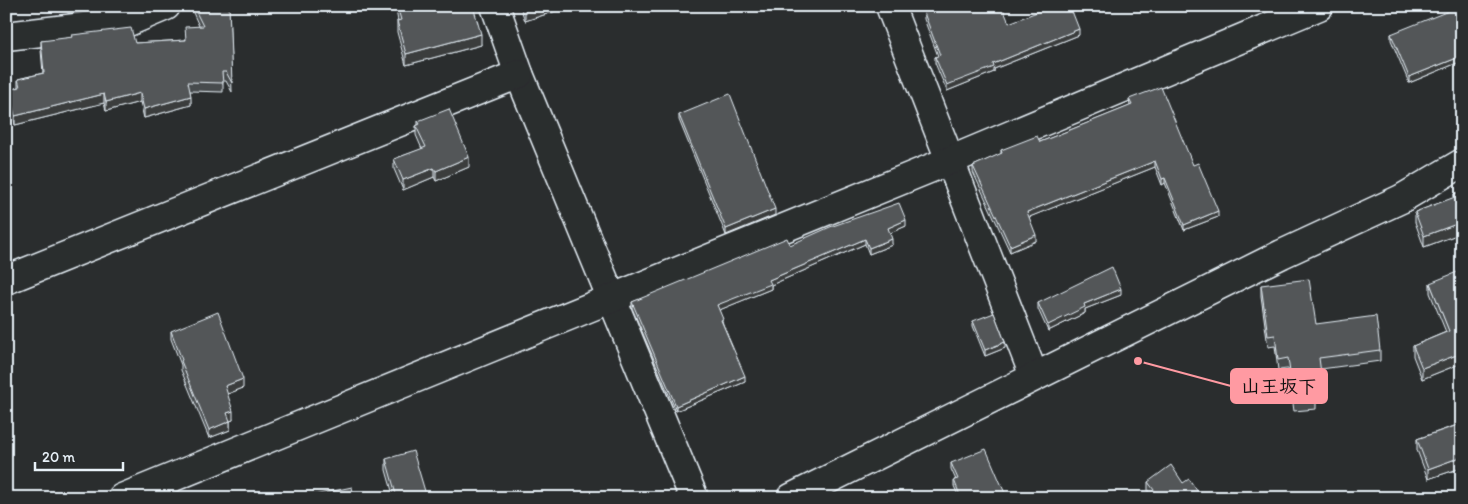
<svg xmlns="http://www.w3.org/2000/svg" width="1468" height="504" font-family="Itim,'Klee One',sans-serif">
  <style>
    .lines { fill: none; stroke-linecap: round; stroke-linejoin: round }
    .minor-casing { stroke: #e8f1f8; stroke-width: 31 }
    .minor { stroke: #2a2d2e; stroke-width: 28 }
    .wall { fill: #474b4d; stroke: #e8f1f8 }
    .shaded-wall { fill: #3a3d3e; stroke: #e8f1f8 }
    .building { fill: #535759; stroke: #e8f1f8 }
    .leader { fill: none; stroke: #ff9aa2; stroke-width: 2 }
    .callout-dot { fill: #ff9aa2; stroke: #2a2d2e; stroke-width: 2 }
    .callout { fill: #ff9aa2; stroke: #ff9aa2; stroke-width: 2 }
    .callout-label { font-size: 19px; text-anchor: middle; font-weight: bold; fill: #111 }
  </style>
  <rect width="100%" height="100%" fill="#2a2d2e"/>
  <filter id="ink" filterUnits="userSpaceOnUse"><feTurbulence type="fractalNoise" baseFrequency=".02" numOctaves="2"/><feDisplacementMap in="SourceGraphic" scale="10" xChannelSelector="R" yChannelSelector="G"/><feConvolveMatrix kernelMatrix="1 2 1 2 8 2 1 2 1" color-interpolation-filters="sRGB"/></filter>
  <g filter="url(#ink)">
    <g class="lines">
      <g class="minor-casing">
        <g id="minor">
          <path d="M495,6L519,74L694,498"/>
          <path d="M890,6L1034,376"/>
          <path d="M6,36L128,22L166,6"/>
          <path d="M6,280L519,74"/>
          <path d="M122,498L951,160L1319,6"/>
          <path d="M791,498L1282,254L1401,199L1462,163"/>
        </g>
      </g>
      <use href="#minor" class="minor"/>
    </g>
    <g class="wall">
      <path d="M66,6H124V7L68,13Z"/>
      <path d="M190,6H229L232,92L226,81H223V92L190,91L191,105L144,118L140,102L106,111L104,103L15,125L9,99V90L18,87V79L43,73L41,50V41L135,43L185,40L199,26Z"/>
      <path d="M396,6H473L481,45L406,65L397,32V21H398L396,10Z"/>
      <path d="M520,6H556V11L525,21Z"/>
      <path d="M924,13L1009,23L1079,35L994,69V72L947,91L935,63V57L938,56L924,19Z"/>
      <path d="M1462,23V61L1409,83L1391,40V34Z"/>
      <path d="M1129,99L1193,165L1218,217L1184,230L1165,183L1162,185L1155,167L1029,217L1036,241L1010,252L973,172V166L1001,154V150L1040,142L1130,106Z"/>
      <path d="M679,115L775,215L726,235L679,120Z"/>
      <path d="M418,121L469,167L436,181L434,177L403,190L394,169V159L422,149L416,135V126L418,125Z"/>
      <path d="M1462,191V233L1424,247L1415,222V212L1454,198V194Z"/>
      <path d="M906,226L890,233L892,245L869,254L865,244L771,285V289L719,310L723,324L745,382L676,411L632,308V302L790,245Z"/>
      <path d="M1430,283L1462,363L1422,379L1413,356V346L1446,332L1430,293Z"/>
      <path d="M1261,285L1316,324L1380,350V361L1321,369L1323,389V400L1316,401V409L1294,411L1288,369L1278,370L1275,346L1268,347L1261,296Z"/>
      <path d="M1121,295L1085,309V313L1048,331L1038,309V303Z"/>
      <path d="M973,321L1005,348L985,356L973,326Z"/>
      <path d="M171,331L243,388L227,394L233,420L230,421V430L209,438L181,370V365L171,339Z"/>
      <path d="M1460,420H1462V469L1461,468L1428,479L1417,450V439L1460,424Z"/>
      <path d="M386,459L427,498H394L386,470Z"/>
      <path d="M951,463L1007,498H959L954,486V480H956L951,469Z"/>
      <path d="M1148,482L1183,483L1152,498L1148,492Z"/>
    </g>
    <g class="shaded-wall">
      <path d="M538,6H556V11L525,21V11Z"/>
      <path d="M12,13V20L6,21V14Z"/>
      <path d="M1079,29V35L994,69V72L947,91V85L993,64Z"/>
      <path d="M481,34V45L406,65V54Z"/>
      <path d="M1462,56V61L1409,83V77Z"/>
      <path d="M140,93V102L106,111V102Z"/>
      <path d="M104,94V103L15,125V116Z"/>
      <path d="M191,96V105L144,118V109Z"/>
      <path d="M469,157V167L436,181V171Z"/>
      <path d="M1155,161V167L1027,218V212Z"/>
      <path d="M434,168V177L403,190V180Z"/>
      <path d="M1165,178V183L1162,185V179Z"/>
      <path d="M775,209V215L726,235V229Z"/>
      <path d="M1218,211V217L1184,230V225Z"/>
      <path d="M906,220V226L888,234V228Z"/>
      <path d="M1462,222V233L1424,247V236Z"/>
      <path d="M1036,235V241L1010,252V246Z"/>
      <path d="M865,239V244L771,285V289L717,311V305L769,280Z"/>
      <path d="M892,239V245L869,254V248Z"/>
      <path d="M1121,289V295L1085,309V313L1048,331V325L1084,304Z"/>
      <path d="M1005,342V348L985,356V350Z"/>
      <path d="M1462,353V363L1422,379V368Z"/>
      <path d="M745,376V382L676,411V406Z"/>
      <path d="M243,379V388L225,395V386Z"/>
      <path d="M233,411V420L227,422V413Z"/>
      <path d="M230,421V430L209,438V430Z"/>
      <path d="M1461,457V468L1428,479V469Z"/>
    </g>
    <g class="building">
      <path d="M6,6H12V13L6,14Z"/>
      <path d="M193,6H229L232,83L226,72H222L223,83L188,82L191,96L144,109L140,93L106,102L104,94L15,116L9,90L20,87L18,79L44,73L41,41L73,37L72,35L131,28L135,43L186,40L185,27L203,26Z"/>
      <path d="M397,6H473L481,34L406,54L397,21L401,20Z"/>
      <path d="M523,6H538L525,11Z"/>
      <path d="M941,6H1002L1009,23L1052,6H1070L1079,29L993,64L994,67L947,85L935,57L940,55L924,13Z"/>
      <path d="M1456,8L1462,23V56L1409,77L1391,34Z"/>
      <path d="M1161,87L1193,165L1198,163L1218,211L1184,225L1165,178L1162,179L1155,161L1027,212L1036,235L1010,246L973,166L1002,153L1001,150L1037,136L1040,142L1132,105L1129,99Z"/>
      <path d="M730,94L775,209L726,229L679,115Z"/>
      <path d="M449,109L469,157L436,171L434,168L403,180L394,159L426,147L416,126L420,124L418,121Z"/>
      <path d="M1462,191V222L1424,236L1415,212L1455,197L1454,194Z"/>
      <path d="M899,203L906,220L888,228L892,239L869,248L865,239L769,280L771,284L717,305L723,319L721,320L745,376L676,406L632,302L787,238L790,245L830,227Z"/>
      <path d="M1112,267L1121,289L1084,304L1085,307L1048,325L1038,303Z"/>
      <path d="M1462,270V353L1422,368L1413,346L1449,331L1430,283Z"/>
      <path d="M1309,279L1316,324L1376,316L1380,350L1319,358L1323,389L1315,390L1316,398L1294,400L1288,358L1278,360L1275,335L1268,336L1261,285Z"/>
      <path d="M218,312L243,379L225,386L233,411L227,413L230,421L209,430L181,361L182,360L171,331Z"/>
      <path d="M994,313L1005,342L985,350L973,321Z"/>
      <path d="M1460,420H1462V458L1461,457L1428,469L1417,439L1461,424Z"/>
      <path d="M986,449L1007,498H961L954,480L958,479L951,463Z"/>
      <path d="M413,451L427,498H397L386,459Z"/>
      <path d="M1171,465L1183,483L1189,479L1202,498H1152L1157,494L1148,482Z"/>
      <path d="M352,487L354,498H300Z"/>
      <path d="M526,494L528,498H518Z"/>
    </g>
  </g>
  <path class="leader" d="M1138 361L1231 386"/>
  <circle class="callout-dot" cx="1138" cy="361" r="5"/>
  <rect class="callout" x="1231" y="369" width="96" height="34" rx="5"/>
  <g class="callout-label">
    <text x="1279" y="393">山王坂下</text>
  </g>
  <rect width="1468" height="504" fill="none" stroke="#2a2d2e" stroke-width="25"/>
  <rect x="12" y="12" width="1443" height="479" fill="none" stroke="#e8f1f8" stroke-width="2" filter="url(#ink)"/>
  <path d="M35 462v8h88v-8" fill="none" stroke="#e8f1f8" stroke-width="2.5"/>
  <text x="42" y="462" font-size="15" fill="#e8f1f8" stroke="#2a2d2e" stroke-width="4" paint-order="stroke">20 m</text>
</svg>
